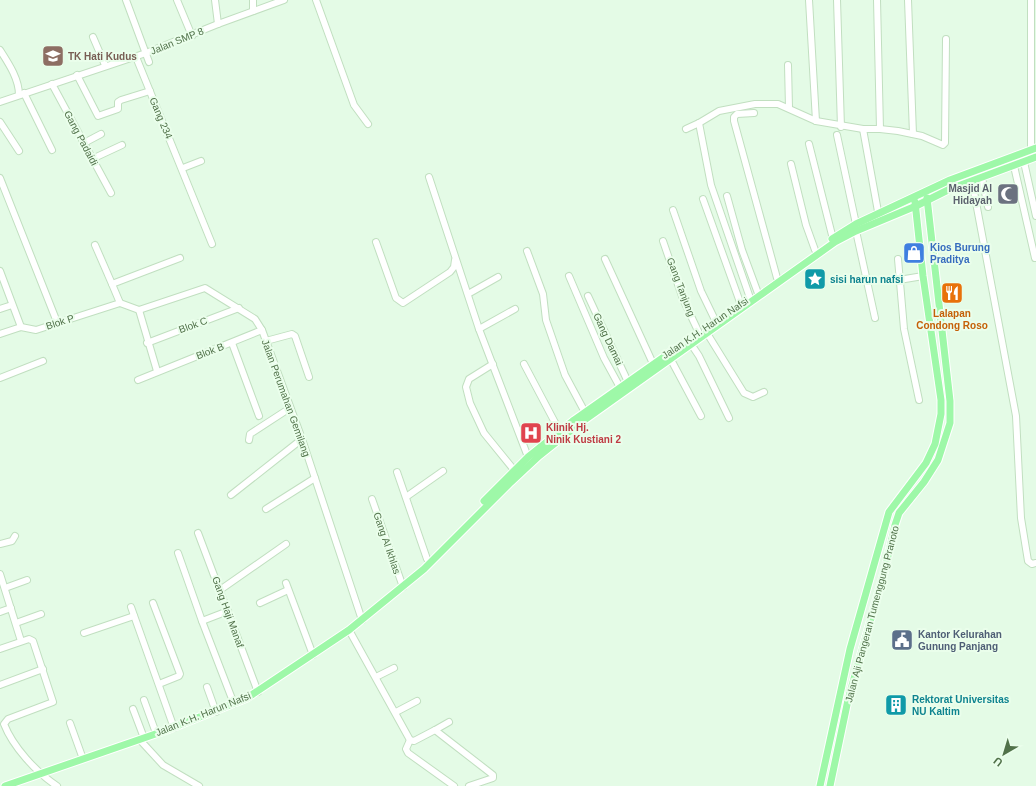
<svg xmlns="http://www.w3.org/2000/svg" width="1036" height="786" font-family="Arial,sans-serif">
  <style>
    .lines { fill: none; stroke-linecap: round; stroke-linejoin: round }
    .minor-casing { stroke: #c1dfc0; stroke-width: 8 }
    .major-casing { stroke: #fff; stroke-width: 9 }
    .minor { stroke: #fff; stroke-width: 6 }
    .major { stroke: #9ef8a8; stroke-width: 7 }
    .labels { text-anchor: middle; dominant-baseline: central; stroke-width: 4; stroke-linejoin: round; paint-order: stroke }
    .street-label { font-size: 10px; fill: #51724a; stroke: #eafeeb }
    .education-label { font-size: 10px; font-weight: bold; fill: #785e54; stroke: #eafeeb; text-anchor: start }
    .worship-label { font-size: 10px; font-weight: bold; fill: #5b616d; stroke: #eafeeb; text-anchor: end }
    .shop-label { font-size: 10px; font-weight: bold; fill: #366cbe; stroke: #eafeeb; text-anchor: start }
    .culture-label { font-size: 10px; font-weight: bold; fill: #0d838f; stroke: #eafeeb; text-anchor: start }
    .food-label { font-size: 10px; font-weight: bold; fill: #c56008; stroke: #eafeeb }
    .health-label { font-size: 10px; font-weight: bold; fill: #be3a42; stroke: #eafeeb; text-anchor: start }
    .service-label { font-size: 10px; font-weight: bold; fill: #4e5e75; stroke: #eafeeb; text-anchor: start }
  </style>
  <rect width="100%" height="100%" fill="#e4fbe6"/>
  <g class="lines">
    <g class="minor-casing">
      <g id="minor">
        <path d="M126,0L149,62"/>
        <path d="M177,0L192,36"/>
        <path d="M215,0L218,24"/>
        <path d="M316,0L354,105L368,124"/>
        <path d="M809,0L816,121"/>
        <path d="M837,0L841,127"/>
        <path d="M877,0L880,129"/>
        <path d="M908,0L913,134"/>
        <path d="M253,11V0"/>
        <path d="M93,37L105,65"/>
        <path d="M0,50C9,64 19,79 19,95"/>
        <path d="M136,57L212,244"/>
        <path d="M788,65L789,108"/>
        <path d="M77,75L98,116L118,109V102L121,100L150,91"/>
        <path d="M52,84L111,193"/>
        <path d="M24,93L52,150"/>
        <path d="M0,102L146,53L218,24L284,0"/>
        <path d="M754,113L737,114L734,117V121L777,278"/>
        <path d="M0,122L19,151"/>
        <path d="M699,123L711,185L750,298"/>
        <path d="M686,129L699,123L719,111L755,104H778L816,121L863,129H880L898,131L922,136L943,145L945,143L946,39"/>
        <path d="M863,129L879,217"/>
        <path d="M837,135L856,224"/>
        <path d="M84,143L101,134"/>
        <path d="M809,144L833,239"/>
        <path d="M1031,149V0"/>
        <path d="M92,159L122,145"/>
        <path d="M1024,162L1036,216"/>
        <path d="M791,164L806,225L815,250"/>
        <path d="M1014,166L1035,258"/>
        <path d="M183,168L201,161"/>
        <path d="M429,177L479,329L528,457"/>
        <path d="M0,178L57,322"/>
        <path d="M982,178L988,207"/>
        <path d="M972,181L1016,416L1021,518L1028,561L1032,564L1036,563"/>
        <path d="M727,196L742,250L759,296"/>
        <path d="M703,199L741,305"/>
        <path d="M673,210L701,291L716,322"/>
        <path d="M856,231L875,318"/>
        <path d="M663,241L683,299L699,333"/>
        <path d="M376,242L396,298L403,303L450,272L454,267L455,260"/>
        <path d="M95,245L112,284"/>
        <path d="M527,251L543,294L546,320L565,375L587,416"/>
        <path d="M605,259L655,368"/>
        <path d="M898,259L904,329L919,400"/>
        <path d="M0,271L21,327"/>
        <path d="M569,276L604,358L622,391"/>
        <path d="M899,280L923,276"/>
        <path d="M468,294L498,277"/>
        <path d="M588,296L628,382"/>
        <path d="M120,303L139,310L205,288L255,319L262,330L302,439L362,620"/>
        <path d="M120,303L112,284L180,258"/>
        <path d="M0,309L12,305"/>
        <path d="M139,310L157,371"/>
        <path d="M479,329L515,309"/>
        <path d="M705,330L744,393L753,397L764,392"/>
        <path d="M0,334L21,327L36,330L120,303"/>
        <path d="M266,341L292,334L295,336L309,377"/>
        <path d="M147,343L239,308"/>
        <path d="M232,343L259,416"/>
        <path d="M691,344L699,356L729,418"/>
        <path d="M669,356L701,416"/>
        <path d="M493,364L469,379L466,387L470,403L484,433L514,470"/>
        <path d="M524,364L560,432"/>
        <path d="M0,378L43,361"/>
        <path d="M138,380L262,330"/>
        <path d="M249,440L250,434L290,408"/>
        <path d="M397,472L427,559"/>
        <path d="M231,495L302,439"/>
        <path d="M406,497L443,471"/>
        <path d="M372,499L403,587"/>
        <path d="M266,509L315,478"/>
        <path d="M198,533L258,692"/>
        <path d="M0,544L12,541L15,536"/>
        <path d="M178,553L202,621L234,704"/>
        <path d="M0,574L21,641"/>
        <path d="M286,583L313,655"/>
        <path d="M5,588L27,580"/>
        <path d="M220,590L286,544"/>
        <path d="M153,603L180,674L179,676L159,684"/>
        <path d="M260,603L288,590"/>
        <path d="M131,607L174,728"/>
        <path d="M0,612L11,608"/>
        <path d="M202,621L228,611"/>
        <path d="M16,623L41,614"/>
        <path d="M349,630L410,740L414,741L435,730L493,775V778L469,786"/>
        <path d="M84,633L134,616"/>
        <path d="M0,649L29,639L33,641L53,702L8,719L4,724C13,747 36,772 57,786"/>
        <path d="M376,677L394,668"/>
        <path d="M0,685L43,669"/>
        <path d="M207,687L216,712"/>
        <path d="M144,700L156,733"/>
        <path d="M133,709L144,738"/>
        <path d="M396,712L417,701"/>
        <path d="M70,723L83,759"/>
        <path d="M435,730L449,722"/>
        <path d="M140,740L163,765L199,786"/>
        <path d="M410,740L406,749L408,753L454,786"/>
      </g>
    </g>
    <g class="major-casing">
      <g id="major">
        <path d="M832,239L856,224L950,180L1036,148"/>
        <path d="M484,501L528,457L574,420L675,349"/>
        <path d="M5,786L167,730L247,698L349,630L424,569L509,484L539,456L579,424L835,242L856,231L916,206L950,189L1036,157"/>
        <path d="M820,786L850,649L889,512L926,463L935,444L941,414V400L923,276L915,202"/>
        <path d="M830,786L848,700L885,569L895,525L899,513L924,482L938,460L950,423V401L927,198"/>
      </g>
    </g>
    <use href="#minor" class="minor"/>
    <use href="#major" class="major"/>
  </g>
  <defs>
    <g id="school-square" transform="scale(1.15)"><rect x="-9" y="-9" width="18" height="18" rx="4" fill="#8d6e63" stroke="#eafeeb"/><path d="M0-5L7-2L0 1L-7-2ZM-4 1L0 2.5L4 1V4Q0 6-4 4Z" fill="#fff"/></g>
    <g id="mosque-square" transform="scale(1.15)"><rect x="-9" y="-9" width="18" height="18" rx="4" fill="#6b7280" stroke="#eafeeb"/><path d="M3.5-4.9A6 6 0 1 0 3.5 4.9A5 5 0 1 1 3.5-4.9Z" fill="#fff"/></g>
    <g id="shop-square" transform="scale(1.15)"><rect x="-9" y="-9" width="18" height="18" rx="4" fill="#3f7fe0" stroke="#eafeeb"/><path d="M-5-2.5h2.3a2.7 3.5 0 0 1 5.4 0H5L5.5 6h-11ZM-1.5-2.5h3a1.5 2.3 0 0 0-3 0Z" fill="#fff"/></g>
    <g id="sight-square" transform="scale(1.15)"><rect x="-9" y="-9" width="18" height="18" rx="4" fill="#0f9aa8" stroke="#eafeeb"/><path d="M0-6L1.8-2.2L6-1.7L2.9 1.2L3.7 5.4L0 3.3L-3.7 5.4L-2.9 1.2L-6-1.7L-1.8-2.2Z" fill="#fff"/></g>
    <g id="restaurant-square" transform="scale(1.15)"><rect x="-9" y="-9" width="18" height="18" rx="4" fill="#e8710a" stroke="#eafeeb"/><path d="M-5-6h1v4h1v-4h1v4h1v-4h1v5L-1.5 .5V6h-2V.5L-5-1ZM5-6V6H3V1.5H1.5Q1.5-4 5-6Z" fill="#fff"/></g>
    <g id="hospital-square" transform="scale(1.15)"><rect x="-9" y="-9" width="18" height="18" rx="4" fill="#e0444e" stroke="#eafeeb"/><path d="M-5-5h3v3.5h4V-5h3V5h-3V1.5h-4V5h-3Z" fill="#fff"/></g>
    <g id="civic-square" transform="scale(1.15)"><rect x="-9" y="-9" width="18" height="18" rx="4" fill="#5c6f8a" stroke="#eafeeb"/><path d="M-.6-6.5H3V-4.5H.6V-3L4-1V1h2V6H-6V1h2V-1L-.6-3ZM-1.2 2.5V6h2.4V2.5Z" fill="#fff"/></g>
    <g id="building-square" transform="scale(1.15)"><rect x="-9" y="-9" width="18" height="18" rx="4" fill="#0f9aa8" stroke="#eafeeb"/><path d="M-4-6H4V6H1V3H-1V6H-4ZM-2.5-4.3h1.7v1.8h-1.7ZM.8-4.3h1.7v1.8H.8ZM-2.5-1h1.7V.8h-1.7ZM.8-1h1.7V.8H.8Z" fill="#fff"/></g>
  </defs>
  <g fill-rule="evenodd">
    <use href="#school-square" x="53" y="56"/>
    <use href="#mosque-square" x="1008" y="194"/>
    <use href="#shop-square" x="914" y="253"/>
    <use href="#sight-square" x="815" y="279"/>
    <use href="#restaurant-square" x="952" y="293"/>
    <use href="#hospital-square" x="531" y="433"/>
    <use href="#civic-square" x="902" y="640"/>
    <use href="#building-square" x="896" y="705"/>
  </g>
  <g class="labels">
    <g class="street-label">
      <text transform="translate(177 41) rotate(-22)">Jalan SMP 8</text>
      <text transform="translate(161 118) rotate(67)">Gang 234</text>
      <text transform="translate(81 138) rotate(62)">Gang Padaidi</text>
      <text transform="translate(681 287) rotate(69)">Gang Tanjung</text>
      <text transform="translate(60 322) rotate(-18)">Blok P</text>
      <text transform="translate(193 325) rotate(-20)">Blok C</text>
      <text transform="translate(705 328) rotate(-34)">Jalan K.H. Harun Nafsi</text>
      <text transform="translate(608 339) rotate(65)">Gang Damai</text>
      <text transform="translate(210 351) rotate(-21)">Blok B</text>
      <text transform="translate(286 398) rotate(70)">Jalan Perumahan Gemilang</text>
      <text transform="translate(387 543) rotate(71)">Gang Al Ikhlas</text>
      <text transform="translate(228 612) rotate(70)">Gang Haji Manaf</text>
      <text transform="translate(872 614) rotate(-75)">Jalan Aji Pangeran Tumenggung Pranoto</text>
      <text transform="translate(203 714) rotate(-22)">Jalan K.H. Harun Nafsi</text>
    </g>
    <g class="education-label">
      <text x="68" y="56">TK Hati Kudus</text>
    </g>
    <g class="worship-label">
      <text x="992" y="188">Masjid Al<tspan x="992" dy="12">Hidayah</tspan></text>
    </g>
    <g class="shop-label">
      <text x="930" y="247">Kios Burung<tspan x="930" dy="12">Praditya</tspan></text>
    </g>
    <g class="culture-label">
      <text x="830" y="279">sisi harun nafsi</text>
      <text x="912" y="699">Rektorat Universitas<tspan x="912" dy="12">NU Kaltim</tspan></text>
    </g>
    <g class="food-label">
      <text x="952" y="313">Lalapan<tspan x="952" dy="12">Condong Roso</tspan></text>
    </g>
    <g class="health-label">
      <text x="546" y="427">Klinik Hj.<tspan x="546" dy="12">Ninik Kustiani 2</tspan></text>
    </g>
    <g class="service-label">
      <text x="918" y="634">Kantor Kelurahan<tspan x="918" dy="12">Gunung Panjang</tspan></text>
    </g>
  </g>
  <g transform="translate(1004 754) rotate(218)" stroke="#eafeeb" stroke-width="3" paint-order="stroke">
  <path d="M0-3L7 15L0 10L-7 15Z" fill="#51724a"/>
  <text y="-6" font-size="11" font-weight="bold" text-anchor="middle" fill="#51724a">U</text>
  </g>
</svg>
